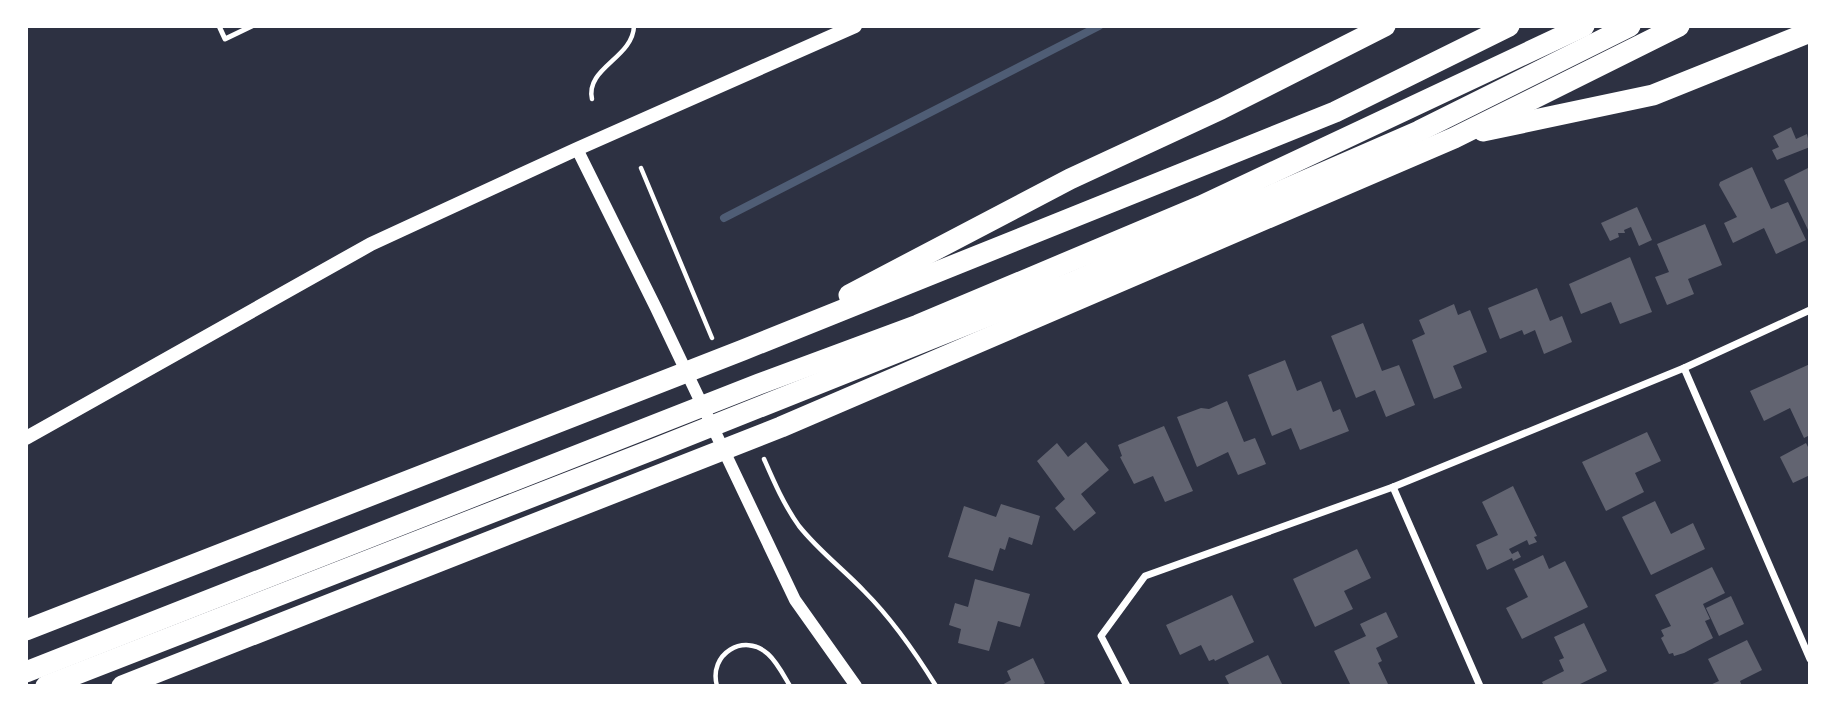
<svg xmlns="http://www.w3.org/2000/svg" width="1836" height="712" font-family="'PT Sans Narrow',sans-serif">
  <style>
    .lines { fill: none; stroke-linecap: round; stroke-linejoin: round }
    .stream { stroke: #4f5d75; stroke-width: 8 }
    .building { fill: #626471 }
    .path { stroke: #fff; stroke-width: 4.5 }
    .service { stroke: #fff; stroke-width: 5 }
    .minor { stroke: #fff; stroke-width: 7 }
    .tertiary { stroke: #fff; stroke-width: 12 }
    .secondary { stroke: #fff; stroke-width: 14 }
    .motorway { stroke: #fff; stroke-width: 21 }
  </style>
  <rect width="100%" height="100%" fill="#2d3142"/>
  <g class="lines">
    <path class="stream" d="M724,218L1099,26"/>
  </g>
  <g class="building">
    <path d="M1791,127L1796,139L1807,134L1810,147L1777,160L1772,150L1779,147L1773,136Z"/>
    <path d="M1752,167L1771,209L1788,202L1806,240L1776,254L1764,228L1733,243L1724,223L1737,217L1719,185L1720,182Z"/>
    <path d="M1810,167V234L1784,180Z"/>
    <path d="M1637,207L1652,240L1639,246L1631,227L1624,230L1625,233H1618L1619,237L1610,241L1601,223Z"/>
    <path d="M1705,224L1722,265L1688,279L1694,294L1667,305L1655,277L1669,272L1657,244Z"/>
    <path d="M1630,257L1652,312L1620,324L1611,302L1581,314L1569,284Z"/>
    <path d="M1537,288L1550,321L1562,316L1572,342L1544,354L1535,330L1524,335L1522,330L1500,339L1488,308Z"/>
    <path d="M1454,304L1458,315L1470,310L1487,352L1453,366L1462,388L1434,399L1412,340L1425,334L1419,320Z"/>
    <path d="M1363,323L1382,371L1399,365L1415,405L1386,417L1375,390L1356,398L1331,336Z"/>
    <path d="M1285,360L1297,391L1321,381L1333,412L1340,409L1349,431L1300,450L1291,428L1272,436L1248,375Z"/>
    <path d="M1810,364V435L1804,438L1790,408L1764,421L1750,391Z"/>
    <path d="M1227,401L1244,442L1255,438L1266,464L1238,475L1228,452L1197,467L1177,417L1201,408L1209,409Z"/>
    <path d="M1164,426L1193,491L1165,502L1153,476L1134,484L1120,457L1122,456L1118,445Z"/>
    <path d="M1647,432L1661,461L1635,473L1644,492L1606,511L1582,462Z"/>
    <path d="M1086,442L1109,470L1081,494L1096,513L1074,531L1055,508L1065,499L1037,461L1057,443L1068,457Z"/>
    <path d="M1806,443L1810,451V475L1793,483L1780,457Z"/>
    <path d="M1513,486L1537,536L1534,537L1537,542L1529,545L1527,540L1509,549L1512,554L1518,551L1521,557L1513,561L1512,558L1487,570L1476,545L1498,535L1482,502Z"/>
    <path d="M1655,501L1671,534L1693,523L1705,549L1651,575L1622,517Z"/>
    <path d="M1001,504L1040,516L1032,545L1009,537L1005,550L1000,548L993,571L948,557L964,506L996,517Z"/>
    <path d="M1357,549L1371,578L1344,591L1353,609L1315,627L1293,579Z"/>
    <path d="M1543,555L1549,569L1565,561L1588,607L1522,639L1506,608L1528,597L1514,569Z"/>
    <path d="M1712,567L1725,593L1703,604L1710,619L1705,621L1713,638L1684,653L1674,656L1673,653L1669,654L1661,638L1664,636L1661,630L1671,626L1655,595Z"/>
    <path d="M975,579L1030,594L1020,627L998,621L989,651L958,643L961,629L949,625L955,603L968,607Z"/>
    <path d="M1232,595L1254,642L1215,661L1214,659L1209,661L1201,645L1180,655L1166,625Z"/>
    <path d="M1731,596L1744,624L1719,636L1706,608Z"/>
    <path d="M1386,612L1398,637L1376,648L1382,661L1378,663L1388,684L1351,686L1334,651L1366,636L1360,624Z"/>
    <path d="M1584,623L1607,671L1576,686H1544L1542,682L1564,671L1559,660L1564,658L1554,637Z"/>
    <path d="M1747,640L1762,670L1740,681L1742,686H1708L1719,681L1708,659Z"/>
    <path d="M1268,655L1283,686H1230L1225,676Z"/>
    <path d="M1033,658L1045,683L1040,686H1000L1011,680L1007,671Z"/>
  </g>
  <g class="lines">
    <g class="path">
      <path d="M592,99C585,68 633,58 634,26"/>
      <path d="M641,168L712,338"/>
      <path d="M764,459C774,482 784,505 799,526C818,550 843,569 864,591C892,619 915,652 936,686"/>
      <path d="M717,686C708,654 744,632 768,654C777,662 784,676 790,686"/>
    </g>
    <path class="service" d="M219,26L225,39L252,26"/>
    <g class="minor">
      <path d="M1684,368L1810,659"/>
      <path d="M1393,487L1480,686"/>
      <path d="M1127,686L1101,636L1145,576L1393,487L1684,368L1810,310"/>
    </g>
    <path class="tertiary" d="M577,149L656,308L795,600L856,686"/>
    <path class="secondary" d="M26,438L371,244L577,149L855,26"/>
    <g class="motorway">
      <path d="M1483,131L1653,95L1810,32"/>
      <path d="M849,295L1070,179L1221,109L1385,26"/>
      <path d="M26,630L743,350L1335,112L1509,26"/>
      <path d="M26,672L759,384L918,325L1201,206L1584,26"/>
      <path d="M46,686L657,448L1073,282L1419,131L1630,26"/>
      <path d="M122,686L781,427L1454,138L1679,26"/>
    </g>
  </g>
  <rect width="1836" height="712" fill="none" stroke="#ffffff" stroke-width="56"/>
</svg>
